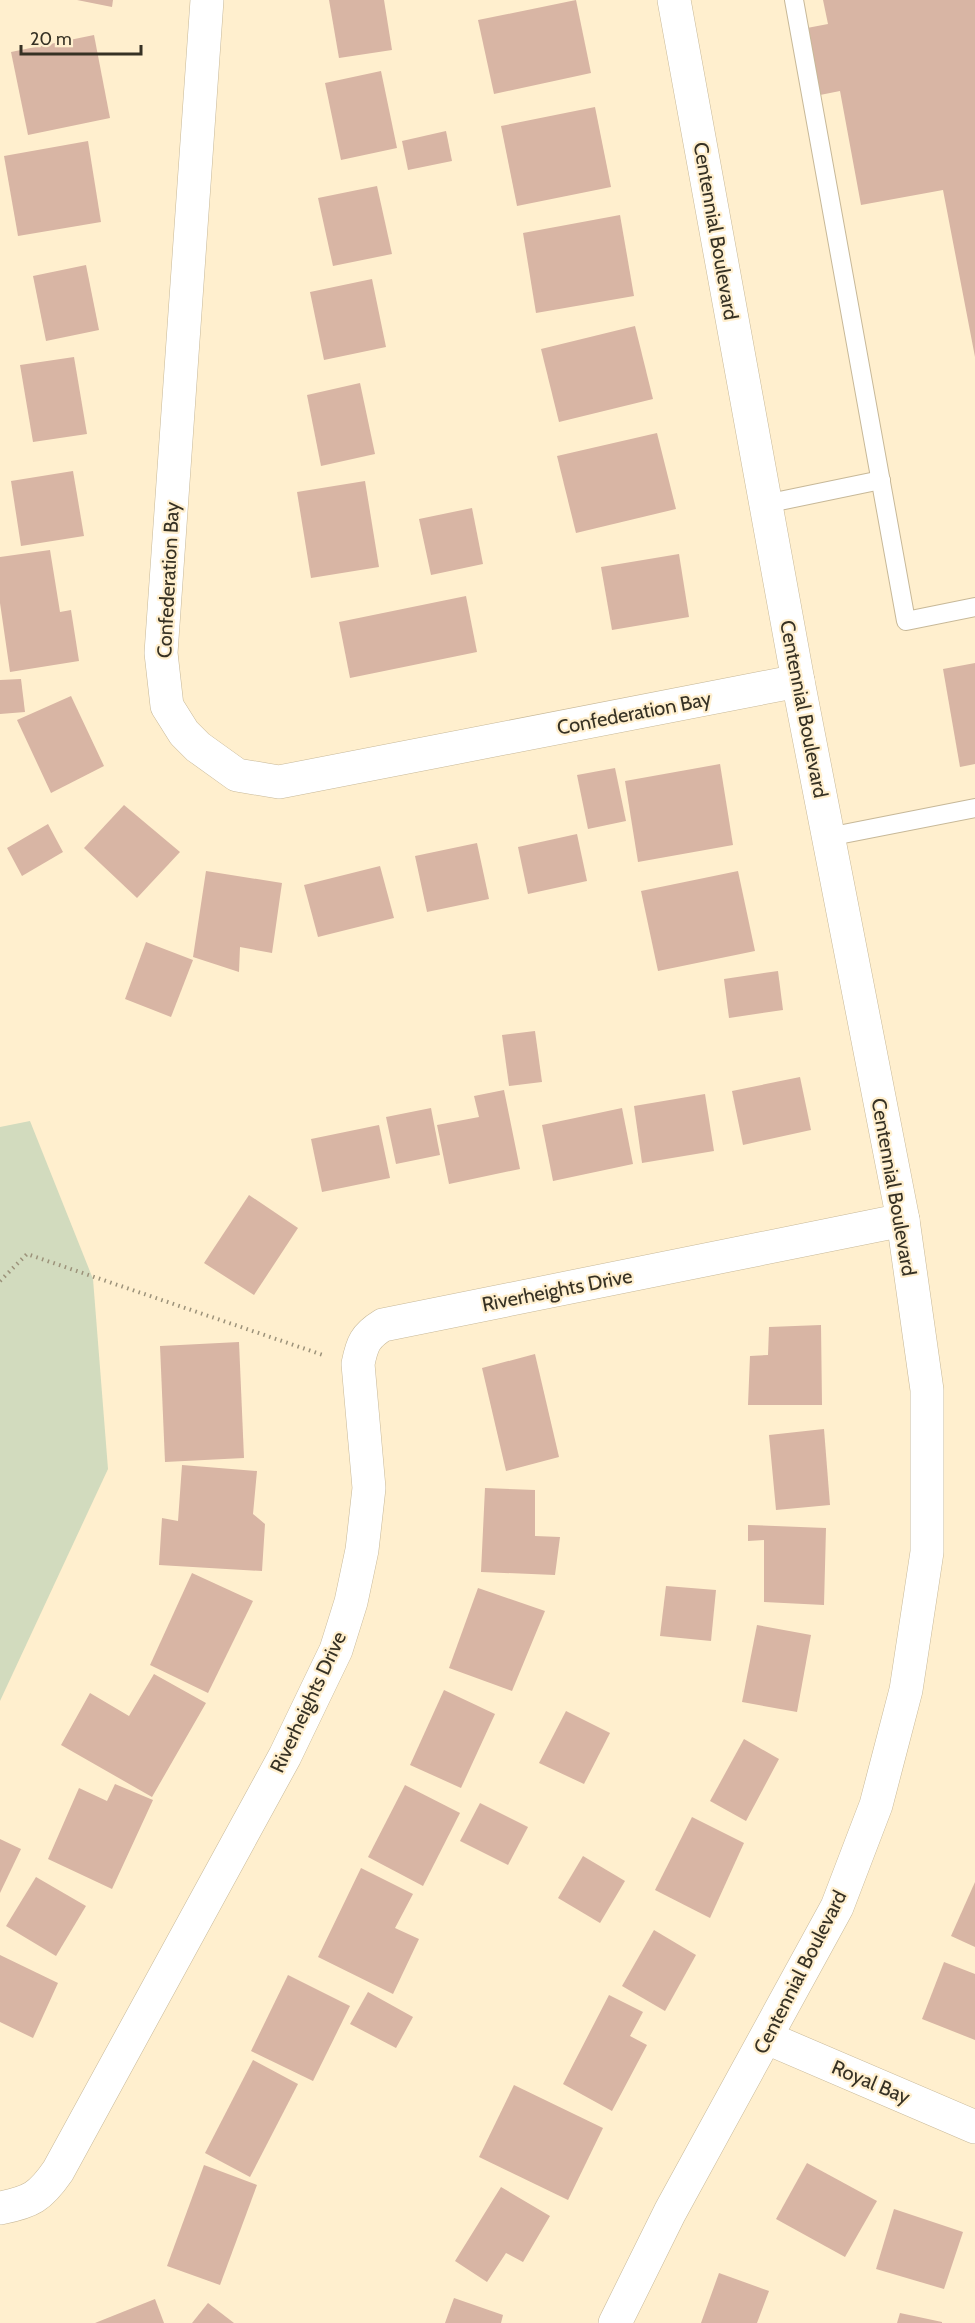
<svg xmlns="http://www.w3.org/2000/svg" width="975" height="2323" font-family="Cabin,sans-serif">
  <style>
    .green { fill: #d2dbbe }
    .building { fill: #d8b5a4 }
    .lines { fill: none; stroke-linecap: round; stroke-linejoin: round }
    .service-casing { stroke: #c7b898; stroke-width: 20 }
    .minor-casing { stroke: #c7b898; stroke-width: 34 }
    .path { stroke: #9c927a; stroke-width: 4; stroke-dasharray: 1.5 4.5; stroke-linecap: butt }
    .service { stroke: #fff; stroke-width: 18 }
    .minor { stroke: #fff; stroke-width: 33 }
    .labels { text-anchor: middle; dominant-baseline: central; stroke-width: 4.5; stroke-linejoin: round; paint-order: stroke }
    .street-label { font-size: 20px; fill: #363124; stroke: #ffefce }
  </style>
  <rect width="100%" height="100%" fill="#ffefce"/>
  <path class="green" d="M30,1121L93,1279L108,1469L0,1701V1127Z"/>
  <g class="building">
    <path d="M77,0H113L112,7Z"/>
    <path d="M329,0H384L392,50L339,58Z"/>
    <path d="M576,0L591,73L494,94L478,20Z"/>
    <path d="M823,0H975V357L943,190L861,205L840,91L820,95L807,28L828,24Z"/>
    <path d="M94,35L110,118L28,135L11,52Z"/>
    <path d="M381,71L397,148L341,160L325,83Z"/>
    <path d="M595,107L611,187L517,206L501,126Z"/>
    <path d="M446,131L452,161L408,170L402,141Z"/>
    <path d="M88,141L101,222L18,236L4,156Z"/>
    <path d="M377,186L392,254L333,266L318,198Z"/>
    <path d="M620,215L634,296L536,313L523,233Z"/>
    <path d="M86,265L99,330L46,341L33,276Z"/>
    <path d="M372,279L386,347L324,360L310,292Z"/>
    <path d="M635,326L653,399L559,422L541,349Z"/>
    <path d="M74,357L87,434L33,442L20,365Z"/>
    <path d="M360,383L375,454L321,466L307,395Z"/>
    <path d="M657,433L676,509L576,533L557,456Z"/>
    <path d="M73,471L84,536L21,546L11,481Z"/>
    <path d="M365,481L379,567L311,578L297,492Z"/>
    <path d="M472,508L483,564L431,575L419,519Z"/>
    <path d="M50,550L60,612L71,610L79,661L10,672L0,603V557Z"/>
    <path d="M679,554L689,617L612,630L601,567Z"/>
    <path d="M466,596L477,652L350,678L339,622Z"/>
    <path d="M975,663V764L960,767L943,669Z"/>
    <path d="M21,679L25,712L0,714V680Z"/>
    <path d="M71,696L104,766L51,793L17,720Z"/>
    <path d="M720,764L733,845L638,862L625,781Z"/>
    <path d="M615,768L626,821L588,829L577,775Z"/>
    <path d="M124,805L180,852L137,898L84,848Z"/>
    <path d="M48,824L63,852L22,876L7,848Z"/>
    <path d="M577,834L587,881L528,894L518,847Z"/>
    <path d="M477,843L489,899L427,912L415,856Z"/>
    <path d="M380,866L394,918L318,937L304,885Z"/>
    <path d="M206,871L282,883L272,953L240,947L239,972L193,957Z"/>
    <path d="M738,871L755,951L658,971L641,891Z"/>
    <path d="M146,942L193,960L171,1017L125,999Z"/>
    <path d="M778,971L783,1010L729,1018L724,979Z"/>
    <path d="M535,1031L542,1082L509,1086L502,1035Z"/>
    <path d="M800,1077L811,1130L743,1145L732,1091Z"/>
    <path d="M504,1090L520,1169L449,1184L437,1125L479,1117L474,1096Z"/>
    <path d="M705,1094L714,1151L642,1163L634,1106Z"/>
    <path d="M431,1108L440,1155L396,1164L386,1117Z"/>
    <path d="M622,1108L633,1164L553,1181L542,1125Z"/>
    <path d="M379,1125L390,1178L322,1192L311,1139Z"/>
    <path d="M249,1195L298,1228L254,1295L204,1263Z"/>
    <path d="M821,1325L822,1405H748L750,1356L768,1355L769,1327Z"/>
    <path d="M239,1342L244,1458L165,1462L160,1346Z"/>
    <path d="M535,1354L559,1457L506,1471L482,1368Z"/>
    <path d="M824,1429L830,1505L776,1510L769,1435Z"/>
    <path d="M182,1465L257,1471L253,1514L265,1524L262,1571L159,1565L162,1518L178,1521Z"/>
    <path d="M485,1488L535,1490V1536L560,1537L555,1575L481,1572Z"/>
    <path d="M748,1525L826,1528L824,1605L764,1602V1540L748,1541Z"/>
    <path d="M192,1573L253,1601L208,1693L150,1665Z"/>
    <path d="M666,1586L716,1590L711,1641L660,1636Z"/>
    <path d="M478,1588L545,1611L512,1691L449,1668Z"/>
    <path d="M757,1625L811,1635L797,1712L742,1702Z"/>
    <path d="M154,1674L206,1703L152,1797L61,1745L90,1693L129,1716Z"/>
    <path d="M444,1690L495,1714L461,1788L410,1765Z"/>
    <path d="M566,1711L610,1733L584,1784L539,1763Z"/>
    <path d="M744,1739L779,1759L746,1821L710,1801Z"/>
    <path d="M115,1784L153,1800L112,1889L48,1859L79,1788L107,1801Z"/>
    <path d="M405,1785L460,1813L423,1886L368,1857Z"/>
    <path d="M480,1803L528,1827L508,1865L460,1841Z"/>
    <path d="M692,1817L744,1843L710,1918L655,1890Z"/>
    <path d="M0,1839L21,1849L0,1893Z"/>
    <path d="M583,1856L625,1881L600,1923L558,1898Z"/>
    <path d="M361,1868L413,1894L395,1928L419,1939L393,1994L318,1957Z"/>
    <path d="M36,1877L86,1906L56,1956L6,1926Z"/>
    <path d="M975,1882V1947L951,1936Z"/>
    <path d="M654,1930L696,1955L665,2011L622,1986Z"/>
    <path d="M0,1955L58,1983L33,2038L0,2022Z"/>
    <path d="M944,1962L975,1974V2040L922,2019Z"/>
    <path d="M288,1975L350,2006L313,2081L251,2051Z"/>
    <path d="M368,1992L413,2017L396,2048L350,2024Z"/>
    <path d="M609,1995L643,2012L630,2036L647,2045L612,2111L563,2084Z"/>
    <path d="M253,2060L298,2084L250,2177L205,2153Z"/>
    <path d="M514,2085L603,2128L568,2200L479,2157Z"/>
    <path d="M807,2163L877,2201L845,2257L776,2219Z"/>
    <path d="M204,2165L257,2185L220,2285L167,2266Z"/>
    <path d="M501,2187L550,2216L523,2262L506,2253L487,2282L455,2261Z"/>
    <path d="M894,2209L963,2232L944,2289L876,2269Z"/>
    <path d="M719,2273L769,2291L757,2323H701Z"/>
    <path d="M454,2298L503,2315L501,2323H445Z"/>
    <path d="M155,2299L164,2323H95Z"/>
    <path d="M208,2303L234,2323H192Z"/>
    <path d="M900,2313L942,2322V2323H897Z"/>
  </g>
  <g class="lines">
    <g class="service-casing">
      <g id="service">
        <path d="M794,0L906,621L975,607"/>
        <path d="M765,504L881,480"/>
        <path d="M828,837L975,808"/>
      </g>
    </g>
    <g class="minor-casing">
      <g id="minor">
        <path d="M207,0L161,653L167,706L184,733L198,747L237,775L279,782L798,681"/>
        <path d="M767,2038L975,2127"/>
        <path d="M0,2208C31,2202 40,2197 58,2171L285,1756L336,1650L351,1602L362,1550L369,1488L358,1364C362,1344 365,1336 383,1325L903,1220"/>
        <path d="M615,2323L670,2212L837,1907L876,1805L906,1690L927,1552V1390L903,1220L798,681L674,0"/>
      </g>
    </g>
    <path class="path" d="M0,1281L27,1254L323,1355"/>
    <use href="#service" class="service"/>
    <use href="#minor" class="minor"/>
  </g>
  <g class="labels">
    <g class="street-label">
      <text transform="translate(716 231) rotate(80)">Centennial Boulevard</text>
      <text transform="translate(168 580) rotate(-87)">Confederation Bay</text>
      <text transform="translate(804 709) rotate(79)">Centennial Boulevard</text>
      <text transform="translate(634 713) rotate(-11)">Confederation Bay</text>
      <text transform="translate(894 1187) rotate(80)">Centennial Boulevard</text>
      <text transform="translate(557 1290) rotate(-11)">Riverheights Drive</text>
      <text transform="translate(308 1702) rotate(-65)">Riverheights Drive</text>
      <text transform="translate(800 1972) rotate(-63)">Centennial Boulevard</text>
      <text transform="translate(871 2082) rotate(23)">Royal Bay</text>
    </g>
  </g>
  <path d="M21 45v9h120v-9" fill="none" stroke="#363124" stroke-width="3"/>
  <text x="30" y="45" font-size="18" fill="#363124" stroke="#ffefce" stroke-width="4.5" paint-order="stroke">20 m</text>
</svg>
